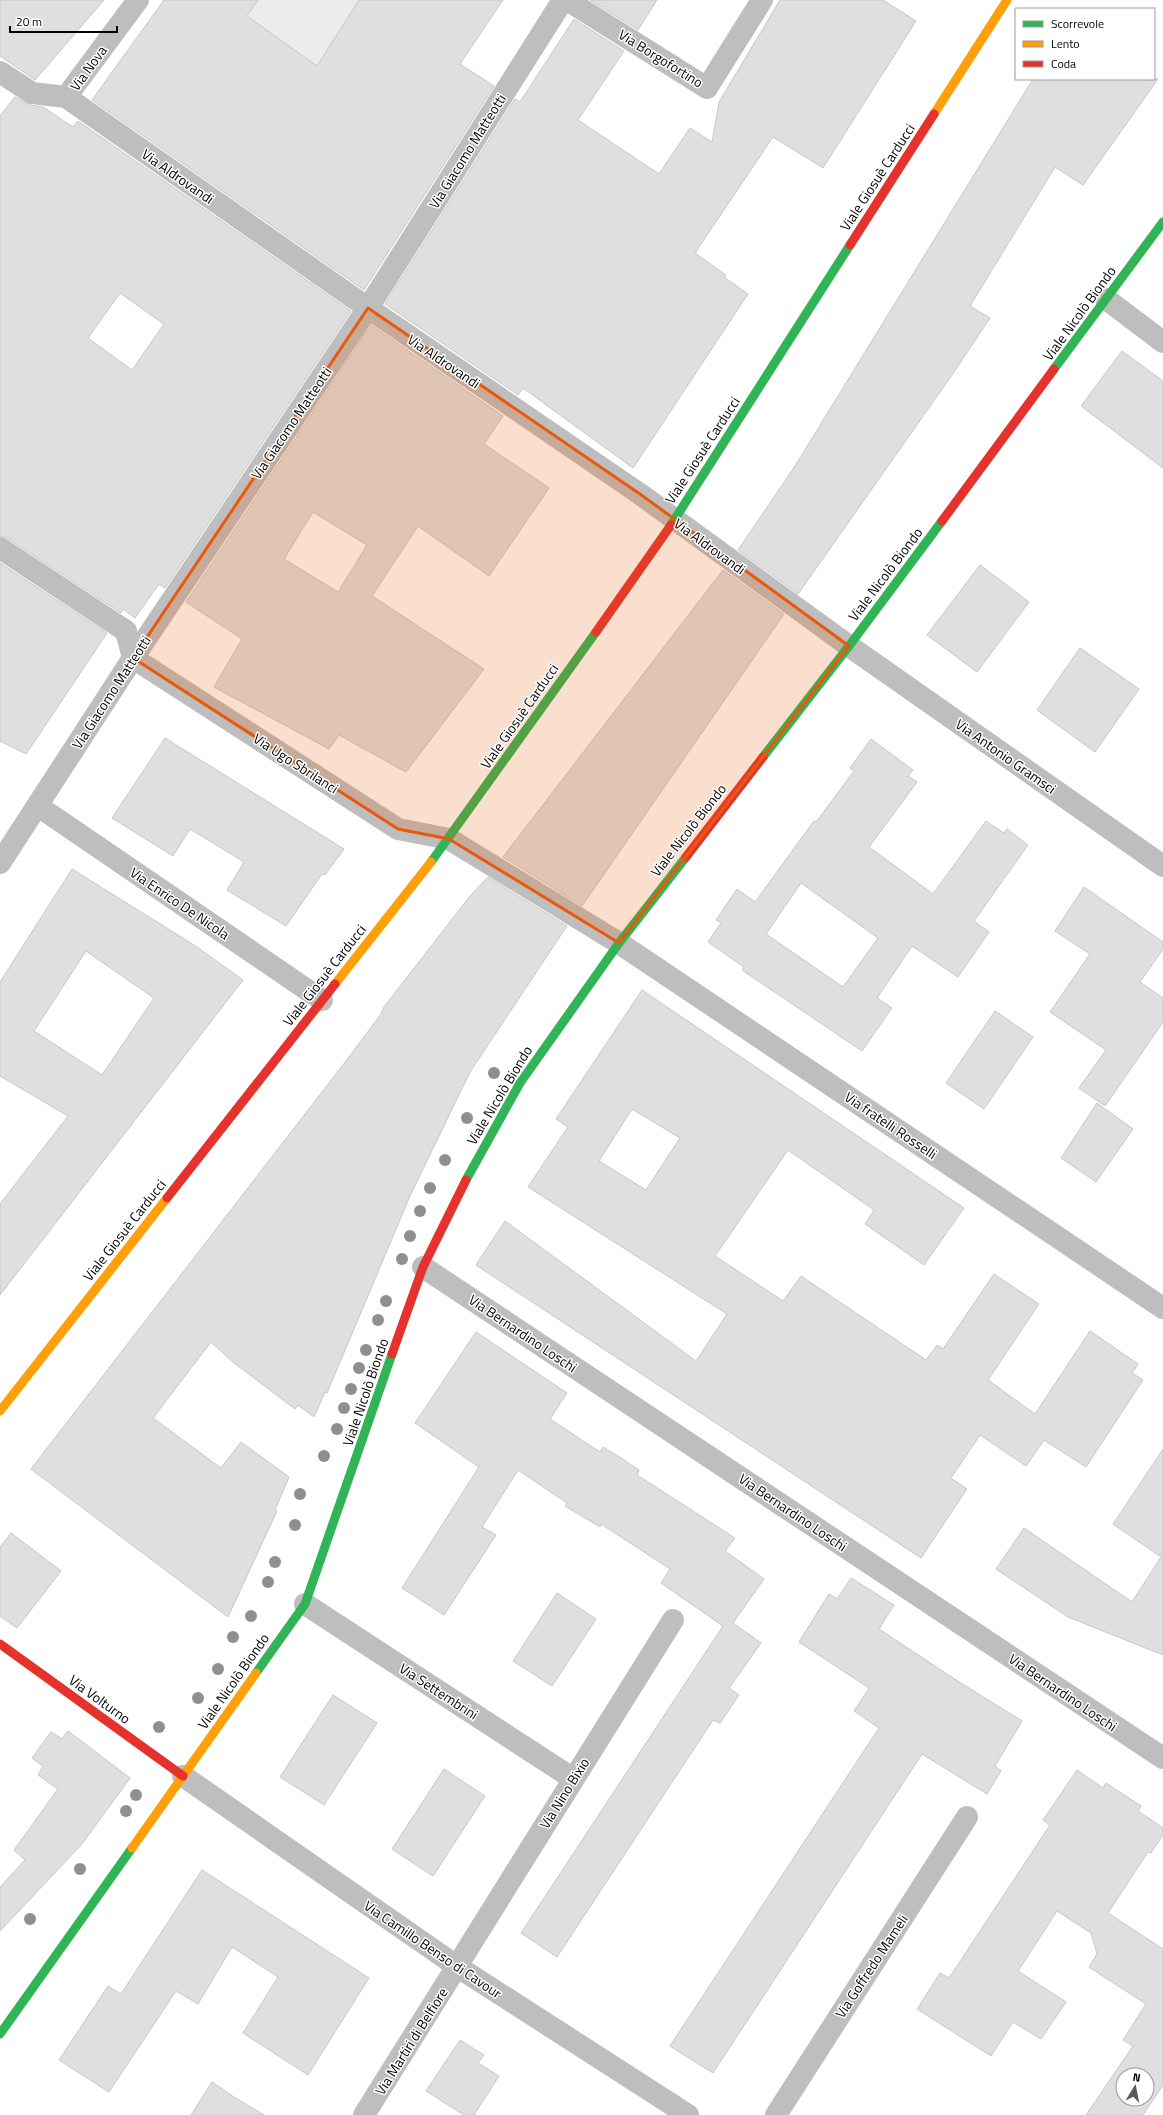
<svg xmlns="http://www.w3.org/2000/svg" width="1163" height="2115" font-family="'Titillium Web',sans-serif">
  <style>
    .green { fill: #ececec }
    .building { fill: #dfdfdf; stroke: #c7c7c7; fill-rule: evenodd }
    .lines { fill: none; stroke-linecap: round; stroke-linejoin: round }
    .street { stroke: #bebebe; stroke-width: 22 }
    .fast { stroke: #30b455; stroke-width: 9 }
    .slow { stroke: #ff9f0a; stroke-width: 9 }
    .jam { stroke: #e5322d; stroke-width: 9 }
    .tree { fill: #8f8f8f }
    .marked { fill: #e8590c; fill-opacity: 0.2; stroke: #e8590c; stroke-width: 3; stroke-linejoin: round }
    .labels { text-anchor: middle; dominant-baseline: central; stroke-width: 3; stroke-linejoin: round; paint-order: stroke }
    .street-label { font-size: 14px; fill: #000; stroke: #fff }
  </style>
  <rect width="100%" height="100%" fill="#fff"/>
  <path class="green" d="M257,0H359L333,78L232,36Z"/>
  <g class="building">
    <path d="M0,0H104L35,80L0,56Z"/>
    <path d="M164,0H258L247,16L317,66L359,0H503L460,64L494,86L364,290L92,100Z"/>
    <path d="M590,0H657L638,30Z"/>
    <path d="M780,0H883L916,21L823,168L773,137L695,253L726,275L724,277L748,294L633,468L523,388L518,395L385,304L515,99L520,102L574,19L624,51L578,120L659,174L690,128L712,142L719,102Z"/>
    <path d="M1033,79H1158L1083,185L1055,167L970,306L990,318L952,375L798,594L738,550L795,466Z"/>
    <path d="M15,97L30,105L43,107L73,127L78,121L351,311L165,588L159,584L135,618L123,609L121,613L7,538L0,536V116ZM120,293L164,324L132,370L88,338Z"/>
    <path d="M371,325L503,416L484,444L549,488L489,576L418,526L372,596L484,669L406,772L339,735L329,749L214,687L242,639L186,602ZM313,512L367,545L338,592L284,559Z"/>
    <path d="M1122,351L1163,381V468L1081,406Z"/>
    <path d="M0,563L107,633L26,754L0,741Z"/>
    <path d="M980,565L1029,602L977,672L927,635Z"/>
    <path d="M723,570L784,614L582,906L503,857Z"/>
    <path d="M1080,648L1139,689L1095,752L1037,710Z"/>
    <path d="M165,738L344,849L325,875L322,874L286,926L227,890L244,862L190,829L173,856L112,818Z"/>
    <path d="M871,739L913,770L908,776L917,782L869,847L933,894L986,821L1004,833L1007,829L1028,845L974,921L989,932L958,977L912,946L877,998L892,1008L862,1051L742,970L744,967L708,942L721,923L716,920L737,889L755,902L814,821L816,822L854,771L850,768ZM801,883L878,938L843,987L766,934Z"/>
    <path d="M72,869L194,945L243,980L0,1295V1204L68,1116L0,1076V982ZM86,951L154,998L102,1075L34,1031Z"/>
    <path d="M488,877L567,926L470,1072L410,1196L327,1393L325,1392L314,1417L298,1405L295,1409L234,1363L211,1342L153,1418L221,1468L241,1442L289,1477L275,1510L277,1511L228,1617L31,1469L349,1057L381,1014L384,1007L470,896Z"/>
    <path d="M1084,887L1163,942V949L1140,982L1163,998V1022L1105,1106L1079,1088L1106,1050L1050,1012L1090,954L1055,931Z"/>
    <path d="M642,990L964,1208L924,1265L865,1224L874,1210L788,1150L715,1256L783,1301L801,1276L926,1360L937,1345L943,1349L994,1274L1039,1304L988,1380L1035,1414L1090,1331L1138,1364L1132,1373L1143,1380L1086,1467L1044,1440L1026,1466L980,1435L951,1478L967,1489L921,1558L476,1265L505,1221L696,1361L727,1314L528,1187L568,1127L556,1119ZM632,1109L680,1138L646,1190L599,1161Z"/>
    <path d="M995,1011L1033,1037L984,1109L946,1083Z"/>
    <path d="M1097,1103L1133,1129L1096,1182L1061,1158Z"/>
    <path d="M476,1332L567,1393L550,1419L600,1452L603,1447L621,1458L639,1470L637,1475L735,1538L725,1551L764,1579L733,1623L761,1643L729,1688L739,1695L720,1723L713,1720L557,1957L521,1933L723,1626L661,1583L670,1569L601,1524L600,1527L565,1506L567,1503L518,1470L482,1527L496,1535L444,1615L402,1588L479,1467L415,1423Z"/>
    <path d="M1163,1449V1655L1068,1617L996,1569L1024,1528L1132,1602L1161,1557L1113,1524Z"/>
    <path d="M11,1533L61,1571L17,1628L0,1616V1547Z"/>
    <path d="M851,1578L894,1605L879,1629L953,1678L1022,1721L995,1766L1001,1771L987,1794L922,1754L713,2073L670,2046L879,1728L854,1711L869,1688L799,1642L829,1594L837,1599Z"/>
    <path d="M557,1593L596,1619L552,1686L513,1661Z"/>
    <path d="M333,1695L377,1723L324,1805L280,1777Z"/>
    <path d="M68,1731L130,1778L82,1844L0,1931V1887L25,1860L14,1850L58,1789L38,1775L43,1766L32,1758L51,1732L62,1739Z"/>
    <path d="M444,1769L485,1796L433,1876L392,1849Z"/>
    <path d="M1077,1770L1103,1788L1106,1783L1141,1806L1138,1811L1163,1828V1835L1151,1853L1148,1852L1108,1913L1163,1949V2085L1143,2115H1086L1133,2046L1123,2040L1146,2004L1089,1967L1097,1954L1091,1933L1057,1911L1018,1971L1066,2002L1041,2039L1013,2022L991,2056L917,2009L940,1973L949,1978L1050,1825L1043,1820ZM1123,2075H1147V2099H1123Z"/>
    <path d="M202,1870L369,1978L308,2075L243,2033L278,1977L232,1947L198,2004L176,1991L109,2092L59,2060L108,1986L121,1994Z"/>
    <path d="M460,2040L484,2055L478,2063L499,2076L474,2115H464L426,2091Z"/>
    <path d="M212,2082L234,2097L264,2115H191Z"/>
  </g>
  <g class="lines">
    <g class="street">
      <path d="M567,0L707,88L762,0"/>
      <path d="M0,72L32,93L66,97L368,308L640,494L849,646L1163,866"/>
      <path d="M66,97L138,0"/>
      <path d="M1106,299L1163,342"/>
      <path d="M0,548L126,631L133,658L398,829L449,839L619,943L1163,1308"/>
      <path d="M38,806L322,1000"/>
      <path d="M0,863L133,658L368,308L563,0"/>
      <path d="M423,1267L1163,1758"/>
      <path d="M305,1604L572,1778"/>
      <path d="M183,1776L458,1967L688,2115"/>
      <path d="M364,2115C468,1951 569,1784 673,1620"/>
      <path d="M776,2115L967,1817"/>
    </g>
    <g class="fast">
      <path d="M1054,369L1163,222"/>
      <path d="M671,525L850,245"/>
      <path d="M763,757L849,646L942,521"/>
      <path d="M431,862L596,632"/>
      <path d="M466,1180L520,1083L619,943L686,857"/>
      <path d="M256,1673L305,1604L392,1354"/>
      <path d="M0,2034L132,1848"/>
    </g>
    <g class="slow">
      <path d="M934,114L1007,0"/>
      <path d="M335,984L431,862"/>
      <path d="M0,1411L167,1198"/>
      <path d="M132,1848L256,1673"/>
    </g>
    <g class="jam">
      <path d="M850,245L934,114"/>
      <path d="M942,521L1054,369"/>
      <path d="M596,632L671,525"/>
      <path d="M686,857L763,757"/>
      <path d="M167,1198L335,984"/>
      <path d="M392,1354L423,1267L466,1180"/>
      <path d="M0,1644L183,1776"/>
    </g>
  </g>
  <g class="tree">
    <circle cx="494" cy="1073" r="6"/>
    <circle cx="467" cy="1118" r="6"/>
    <circle cx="445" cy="1160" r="6"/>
    <circle cx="430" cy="1188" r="6"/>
    <circle cx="420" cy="1211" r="6"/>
    <circle cx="410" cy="1236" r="6"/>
    <circle cx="402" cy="1259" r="6"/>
    <circle cx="386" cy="1301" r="6"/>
    <circle cx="378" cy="1320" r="6"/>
    <circle cx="366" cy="1350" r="6"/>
    <circle cx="359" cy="1368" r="6"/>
    <circle cx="351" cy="1389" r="6"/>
    <circle cx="344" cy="1408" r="6"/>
    <circle cx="337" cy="1429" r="6"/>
    <circle cx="324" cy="1456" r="6"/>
    <circle cx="300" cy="1494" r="6"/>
    <circle cx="295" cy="1525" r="6"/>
    <circle cx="275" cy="1562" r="6"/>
    <circle cx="268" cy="1582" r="6"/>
    <circle cx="251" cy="1616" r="6"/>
    <circle cx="233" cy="1637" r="6"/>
    <circle cx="218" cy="1669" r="6"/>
    <circle cx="198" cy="1698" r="6"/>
    <circle cx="159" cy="1727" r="6"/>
    <circle cx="136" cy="1795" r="6"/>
    <circle cx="126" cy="1811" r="6"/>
    <circle cx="80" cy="1869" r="6"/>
    <circle cx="30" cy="1919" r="6"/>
  </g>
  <path class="marked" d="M368,308L640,494L849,646L619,943L449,839L398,829L133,658Z"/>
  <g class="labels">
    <g class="street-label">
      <text transform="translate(661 58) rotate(32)">Via Borgofortino</text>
      <text transform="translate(88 68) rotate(-54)">Via Nova</text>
      <text transform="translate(467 151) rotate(-58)">Via Giacomo Matteotti</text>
      <text transform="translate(178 176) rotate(35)">Via Aldrovandi</text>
      <text transform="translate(877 177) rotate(-57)">Viale Giosuè Carducci</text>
      <text transform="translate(1079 313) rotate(-54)">Viale Nicolò Biondo</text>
      <text transform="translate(444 361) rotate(34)">Via Aldrovandi</text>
      <text transform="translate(291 423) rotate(-56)">Via Giacomo Matteotti</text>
      <text transform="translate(702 450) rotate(-57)">Viale Giosuè Carducci</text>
      <text transform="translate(710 546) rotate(36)">Via Aldrovandi</text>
      <text transform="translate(885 574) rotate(-53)">Viale Nicolò Biondo</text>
      <text transform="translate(111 692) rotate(-57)">Via Giacomo Matteotti</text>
      <text transform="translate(519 716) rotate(-55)">Viale Giosuè Carducci</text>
      <text transform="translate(1006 756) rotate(35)">Via Antonio Gramsci</text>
      <text transform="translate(296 763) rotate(33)">Via Ugo Sbrilanci</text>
      <text transform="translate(688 830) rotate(-52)">Viale Nicolò Biondo</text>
      <text transform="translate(180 903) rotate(34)">Via Enrico De Nicola</text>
      <text transform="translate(324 975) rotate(-52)">Viale Giosuè Carducci</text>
      <text transform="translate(499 1095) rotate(-59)">Viale Nicolò Biondo</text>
      <text transform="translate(891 1125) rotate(34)">Via fratelli Rosselli</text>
      <text transform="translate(124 1230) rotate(-52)">Viale Giosuè Carducci</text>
      <text transform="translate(523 1333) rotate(34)">Via Bernardino Loschi</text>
      <text transform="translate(365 1392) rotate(-71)">Viale Nicolò Biondo</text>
      <text transform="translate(793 1512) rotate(34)">Via Bernardino Loschi</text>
      <text transform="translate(233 1681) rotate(-55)">Viale Nicolò Biondo</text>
      <text transform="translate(439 1691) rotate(33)">Via Settembrini</text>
      <text transform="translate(1063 1692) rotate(34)">Via Bernardino Loschi</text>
      <text transform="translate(100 1699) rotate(36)">Via Volturno</text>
      <text transform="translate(564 1793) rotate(-58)">Via Nino Bixio</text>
      <text transform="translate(433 1949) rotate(34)">Via Camillo Benso di Cavour</text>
      <text transform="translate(871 1966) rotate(-57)">Via Goffredo Mameli</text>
      <text transform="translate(411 2041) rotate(-58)">Via Martiri di Belfiore</text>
    </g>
  </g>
  <rect x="1015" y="8" width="140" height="72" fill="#ffffff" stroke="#999999"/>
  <rect x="1023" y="21" width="20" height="6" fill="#30b455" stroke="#999999"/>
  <text x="1051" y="28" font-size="12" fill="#000000">Scorrevole</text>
  <rect x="1023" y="41" width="20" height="6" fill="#ff9f0a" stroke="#999999"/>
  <text x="1051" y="48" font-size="12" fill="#000000">Lento</text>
  <rect x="1023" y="61" width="20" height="6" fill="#e5322d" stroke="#999999"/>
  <text x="1051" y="68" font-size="12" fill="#000000">Coda</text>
  <g transform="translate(1135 2087) rotate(10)"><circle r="19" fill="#ffffff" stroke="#999999"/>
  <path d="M0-3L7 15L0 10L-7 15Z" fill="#595959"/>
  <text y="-6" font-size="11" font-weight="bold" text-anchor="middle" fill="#000000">N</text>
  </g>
  <path d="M10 26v6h107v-6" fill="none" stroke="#000000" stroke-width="2"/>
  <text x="16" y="26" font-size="12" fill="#000000" stroke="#ffffff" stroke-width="3" paint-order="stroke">20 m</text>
</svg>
